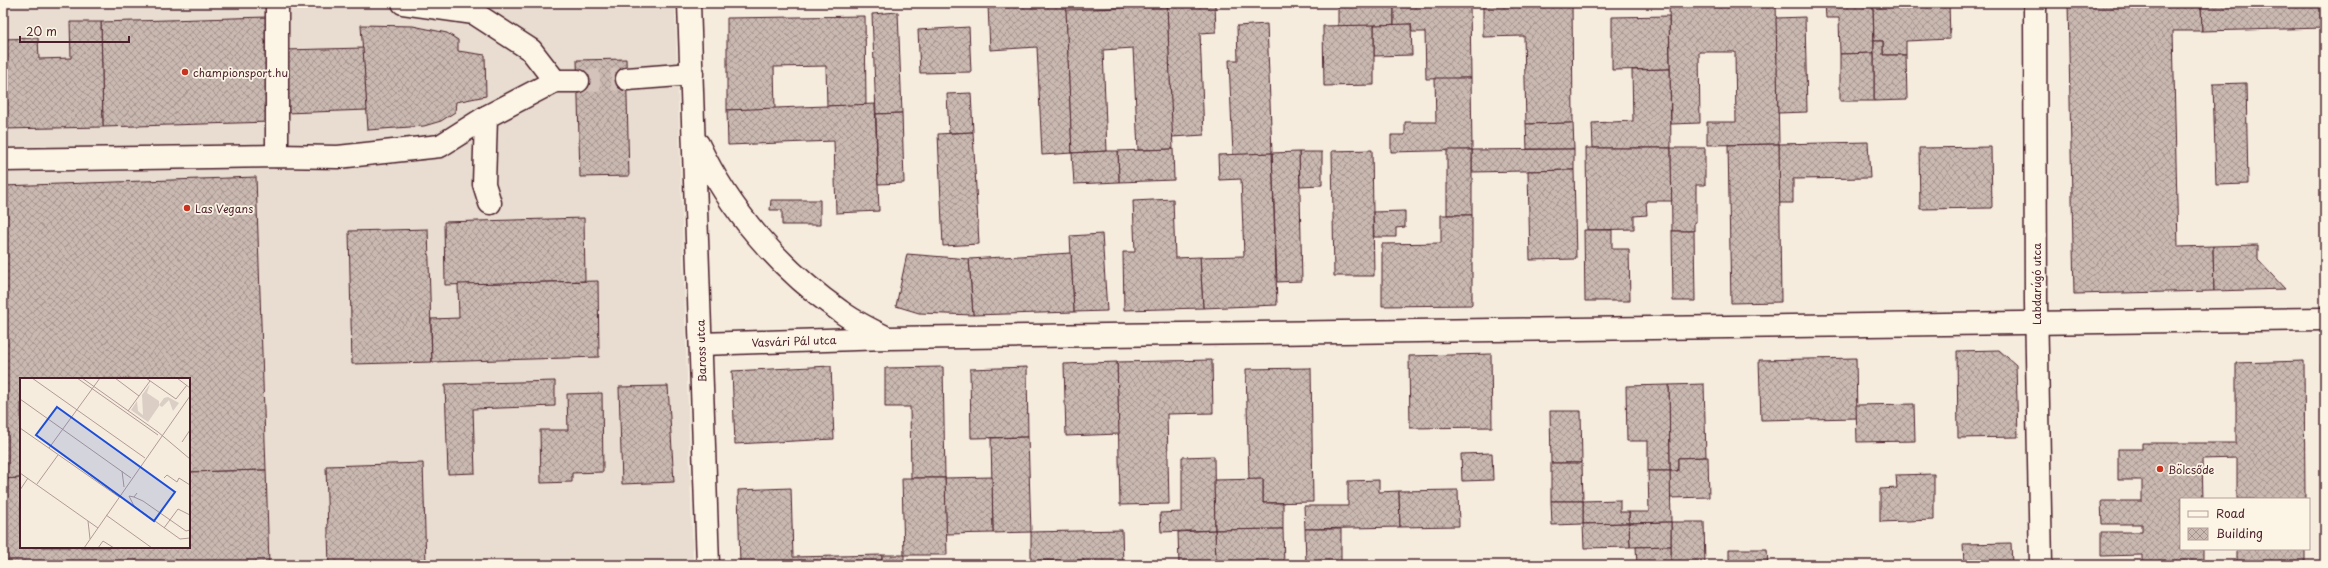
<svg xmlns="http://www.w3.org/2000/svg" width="2328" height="568" font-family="'Playpen Sans',sans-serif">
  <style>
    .built { fill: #e8ddd0; fill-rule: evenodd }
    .building { fill: url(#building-cross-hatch); stroke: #4a1f2b }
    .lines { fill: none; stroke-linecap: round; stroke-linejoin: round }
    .minor-tunnel { stroke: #d3c3ba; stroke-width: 22; stroke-dasharray: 22 11; stroke-linecap: butt }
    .minor-casing { stroke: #4a1f2b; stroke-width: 25 }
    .minor { stroke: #fcf5e5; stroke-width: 22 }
    .poi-dot { fill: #c8321e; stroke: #fcf5e5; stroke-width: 1.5 }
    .labels { text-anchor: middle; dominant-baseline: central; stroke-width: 3.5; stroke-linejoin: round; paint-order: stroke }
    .poi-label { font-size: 11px; fill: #4a1f2b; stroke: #fcf5e5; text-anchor: start }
    .street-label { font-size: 11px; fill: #4a1f2b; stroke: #fcf5e5 }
    .inset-road { fill: none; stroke: #b19a96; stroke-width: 1 }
    .view { fill: #1d4ed8; fill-opacity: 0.15; stroke: #1d4ed8; stroke-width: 2 }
    .inset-edge { fill: none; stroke: #4a1f2b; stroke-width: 2 }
  </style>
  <defs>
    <pattern id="building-cross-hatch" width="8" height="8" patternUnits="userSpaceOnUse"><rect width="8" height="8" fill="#cab9b1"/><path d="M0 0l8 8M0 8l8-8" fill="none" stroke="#a69690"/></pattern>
  </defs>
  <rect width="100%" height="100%" fill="#f5ecde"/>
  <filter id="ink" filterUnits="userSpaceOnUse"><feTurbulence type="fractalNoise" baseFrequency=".025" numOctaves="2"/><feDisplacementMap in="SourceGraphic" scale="8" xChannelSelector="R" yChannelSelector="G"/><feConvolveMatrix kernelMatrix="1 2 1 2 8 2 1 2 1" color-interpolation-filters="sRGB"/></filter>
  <g filter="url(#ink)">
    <path class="built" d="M3,3H675L693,565H3ZM21,379H189V547H21Z"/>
    <g class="building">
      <path d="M1024,3H1066L1072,153L1042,155L1037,47L990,50L988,5Z"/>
      <path d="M1338,3H1394V25L1338,26Z"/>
      <path d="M1394,3H1470L1471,78L1426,79L1425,32H1412L1411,24L1394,25Z"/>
      <path d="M1483,3H1572L1573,123L1526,124L1524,36L1483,37Z"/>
      <path d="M1669,3H1776L1779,144L1707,145V122H1736L1735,52H1699L1700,123L1671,124Z"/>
      <path d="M1825,3H1873L1874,53L1840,54L1839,18H1826Z"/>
      <path d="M1873,3H1949L1950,39L1906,41V55H1883V41H1874Z"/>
      <path d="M2068,3H2201L2202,31H2173L2178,247L2213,246L2214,291L2074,294Z"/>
      <path d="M2201,3H2325V28L2202,31Z"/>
      <path d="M1215,4L1216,32L1200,33L1204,135L1172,137L1167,6Z"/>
      <path d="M1167,6L1173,149L1138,150L1133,48L1103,50L1107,151L1072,153L1066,10Z"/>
      <path d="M898,12L902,113L876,114L872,14Z"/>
      <path d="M865,16L866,105L827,106L826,66L774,67L775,109L727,110V18Z"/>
      <path d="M1669,16L1670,69L1612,70V17Z"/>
      <path d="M267,17L270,122L103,127L101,22Z"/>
      <path d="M1805,17L1807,112L1778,113L1776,18Z"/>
      <path d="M70,22H101L103,127L3,129V39L38,38L39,59L71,58Z"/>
      <path d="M1267,24L1272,153L1233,155L1229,60H1238L1237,26Z"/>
      <path d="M1411,24L1412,55L1374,56V25Z"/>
      <path d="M361,25L413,26L447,33L458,40V51L485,55L486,96L456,102L455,112L441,121L424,126L368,130Z"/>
      <path d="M1374,25V85L1324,86L1323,26Z"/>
      <path d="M969,27L971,72L920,73L918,30Z"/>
      <path d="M1874,41H1883V55H1906L1907,100L1874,101Z"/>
      <path d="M363,48L367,110L286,113L285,50Z"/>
      <path d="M1874,53V101H1840V54Z"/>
      <path d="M626,59L629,176L580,177L577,60Z"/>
      <path d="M1670,69L1671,148H1593L1592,123L1633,121L1632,70Z"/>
      <path d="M1435,78H1471L1472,150L1391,152V135H1405V122H1436Z"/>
      <path d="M2246,83L2248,184L2216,185L2213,84Z"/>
      <path d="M971,93L973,132L949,133L947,94Z"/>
      <path d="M875,104L879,211L836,213L834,141L728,145L727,110Z"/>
      <path d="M902,113L904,183L878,184L876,114Z"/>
      <path d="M1573,123L1574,149H1527L1526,124Z"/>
      <path d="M973,132L979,244L943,246L938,134Z"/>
      <path d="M1868,142L1870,178L1793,179V203H1779V144Z"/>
      <path d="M1779,144L1781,302L1731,303L1728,145Z"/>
      <path d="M1991,147L1992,208L1920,209L1919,148Z"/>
      <path d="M1586,148H1671L1672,201H1646L1647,215L1634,216V229L1587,230Z"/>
      <path d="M1671,148H1705V185H1696V223H1694V231H1672Z"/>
      <path d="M1173,149L1174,180L1119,182L1118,151Z"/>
      <path d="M1574,149V170L1472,172V150Z"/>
      <path d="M1372,150L1374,276H1334L1332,151Z"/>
      <rect x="1447" y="150" width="25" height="65"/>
      <path d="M1107,151H1118L1119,182L1074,184L1072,153Z"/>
      <path d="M1299,152H1322V185L1300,186Z"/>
      <path d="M1299,152L1302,281L1277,282L1272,153Z"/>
      <path d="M1272,153L1277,305L1203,308L1200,257L1244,256L1241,179L1219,180L1218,155Z"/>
      <path d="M1574,170L1576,259L1530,260L1528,171Z"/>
      <path d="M256,177L266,470L189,472V379H21V478L3,479V186Z"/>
      <path d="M1173,199L1175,258L1200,257L1203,308L1124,310L1123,252H1135L1133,201Z"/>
      <path d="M771,200H820V225H782V210H770Z"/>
      <path d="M1405,211V227L1396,228V237H1374L1373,212Z"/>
      <path d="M1441,215H1472V305L1382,306V244L1441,243Z"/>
      <path d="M584,218L585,281L445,285L444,222Z"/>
      <path d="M428,229L432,362L352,364L349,231Z"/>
      <path d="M1584,230H1612V249H1629L1630,301H1585Z"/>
      <path d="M1672,231H1694L1695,301H1673Z"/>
      <path d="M1102,234L1107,311L1074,312L1070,236Z"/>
      <path d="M2258,245V260L2285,289L2214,291L2213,246Z"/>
      <path d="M1071,253L1074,312L973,315L969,259Z"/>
      <path d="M907,254L969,259L973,315L919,313L896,306Z"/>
      <path d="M598,281L599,357L432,362L431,319L459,318L458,284Z"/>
      <path d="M1999,350L2016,365L2018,437L1958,438L1957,351Z"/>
      <path d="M1491,354L1492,427L1410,428L1409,356Z"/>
      <path d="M1856,358L1857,418L1761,420L1759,360Z"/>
      <path d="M1212,360L1213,413L1167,414L1169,504L1120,505L1117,362Z"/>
      <path d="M2304,361L2305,499H2237V458L2202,459L2203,499H2181V549H2203V565H2142V555L2101,556V532H2142V524H2102L2101,501H2142V480H2118V449H2142V443H2236V363Z"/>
      <path d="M1117,362L1119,434L1066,436L1064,364Z"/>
      <path d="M2325,362V520L2321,363Z"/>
      <path d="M831,366L834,439L735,444L732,371Z"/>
      <path d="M943,367L945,478H911L910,407H885V368Z"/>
      <path d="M1027,367L1028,437L971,438L970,369Z"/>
      <path d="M1311,368L1313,502L1263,503V479L1249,480L1246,369Z"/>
      <path d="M555,381V406L473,409L475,473L448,474L445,384Z"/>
      <path d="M1704,384L1706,457L1678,458V471H1670L1669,385Z"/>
      <path d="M1669,385L1670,471H1648V441H1627L1626,386Z"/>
      <path d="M668,386L674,482L622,484L619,387Z"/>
      <path d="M602,393L603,472L572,473V482L541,483L540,430H568L567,394Z"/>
      <path d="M1914,404L1915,441L1857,442L1856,405Z"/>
      <path d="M1550,411H1581L1582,463H1551Z"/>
      <path d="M1028,437L1031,532L993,533L991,438Z"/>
      <path d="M1492,453L1493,480L1462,481L1461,454Z"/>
      <path d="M1214,456L1215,530L1161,532L1160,513L1182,512V457Z"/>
      <path d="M1708,457L1709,497L1670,498V471H1678V458Z"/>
      <path d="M423,463L426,565H329L326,466Z"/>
      <path d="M1551,463H1582L1583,501H1551Z"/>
      <path d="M266,470L269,565H3V479L21,478V547H189V472Z"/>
      <path d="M1648,471H1670L1671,522L1629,523V512H1649Z"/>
      <path d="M1934,474V520L1880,522V489L1897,488L1896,475Z"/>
      <path d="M992,477L993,533L946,534L945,478Z"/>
      <path d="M902,478H945L947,555H904Z"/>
      <path d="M1263,479V503H1283V529L1215,530L1214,480Z"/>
      <path d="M1379,480V492L1399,491L1400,527L1305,529L1304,506H1348V481Z"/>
      <path d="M791,488L793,557L882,555V565H740L738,490Z"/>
      <path d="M1458,490L1459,526L1400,527L1399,491Z"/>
      <path d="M1620,500V512H1629V523L1583,524V501Z"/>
      <path d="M1551,501H1583V524L1552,525Z"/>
      <path d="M1671,522H1704L1705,565H1671Z"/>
      <path d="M1671,522V546L1630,547L1629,523Z"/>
      <path d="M1629,523L1630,547L1584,548L1583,524Z"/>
      <path d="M1283,529L1284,565H1216L1215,530Z"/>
      <path d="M1305,529H1341V565H1306Z"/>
      <path d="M1122,530L1123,565H1084V560L1031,561V532Z"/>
      <path d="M1215,530L1216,565H1179L1178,532Z"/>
      <path d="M2011,543L2012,565H1964L1963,544Z"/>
      <path d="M1671,546V565H1637L1636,547Z"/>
      <path d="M1729,549H1767L1768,565H1729Z"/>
      <rect x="2237" y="549" width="68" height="16"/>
      <rect x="882" y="555" width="22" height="10"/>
    </g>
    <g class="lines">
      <path class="minor-tunnel" d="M578,81L627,79"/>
      <g class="minor-casing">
        <g id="minor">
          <path d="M277,3V156"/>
          <path d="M403,3L474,13L531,50L555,81L486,117L484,184L490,203"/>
          <path d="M689,3L708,565"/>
          <path d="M2035,3L2036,303L2041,565"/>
          <path d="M627,79L692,74"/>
          <path d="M555,81H578"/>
          <path d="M698,144C729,210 780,269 840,311C854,322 872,330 887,338"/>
          <path d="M3,160L277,156L338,157L440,146L486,117"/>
          <path d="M701,344L887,338L2325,319"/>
        </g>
      </g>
      <use href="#minor" class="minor"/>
    </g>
  </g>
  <g class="poi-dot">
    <circle cx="185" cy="72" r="4"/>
    <circle cx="187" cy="208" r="4"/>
    <circle cx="2160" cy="469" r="4"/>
  </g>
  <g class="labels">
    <g class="poi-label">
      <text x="193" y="72">championsport.hu</text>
      <text x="195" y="208">Las Vegans</text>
      <text x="2168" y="469">Bölcsőde</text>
    </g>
    <g class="street-label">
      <text transform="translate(2036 284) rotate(-90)">Labdarúgó utca</text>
      <text transform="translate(794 341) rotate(-2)">Vasvári Pál utca</text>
      <text transform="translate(701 351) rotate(-92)">Baross utca</text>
    </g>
  </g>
  <g transform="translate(20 378)">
    <rect width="170" height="170" fill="#f5ecde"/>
    <path d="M130,6L127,15L139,23V28L128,44L111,32L117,23L118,33L123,37L122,17ZM148,19L159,25L153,33L149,22L142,29L139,27L144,20Z" fill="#dbcec4"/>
    <path class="inset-road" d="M12,0L125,80M57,0L138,57M62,0L138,54L170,81M95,0L119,18M126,0L156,21L167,7M157,0L170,10M0,21L111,100M108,33L130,3M0,50L99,119M162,64L170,52M29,70L80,0M102,93L104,109M0,95L78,150M144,100L147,97L157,104L159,100L170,107M17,106L38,77M0,112L8,100M117,115L114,119L109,118L114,128L160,161L170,160M114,119L123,123L166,153L170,152M86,137L132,170M68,143L70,161M144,150L158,131L170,137M64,170L170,18M78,170L83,163L94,170"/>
    <path class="view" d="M37,29L155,114L134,143L16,57Z"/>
    <rect width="170" height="170" class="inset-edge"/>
  </g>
  <rect width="2328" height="568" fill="none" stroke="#fcf5e5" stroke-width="16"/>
  <rect x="8" y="8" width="2312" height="552" fill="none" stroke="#4a1f2b" stroke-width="1.5" filter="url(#ink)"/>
  <rect x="2180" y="498" width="130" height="52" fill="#fcf5e5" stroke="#b59f9b"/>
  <rect x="2188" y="511" width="20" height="6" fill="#fcf5e5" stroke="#b59f9b"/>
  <text x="2216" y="518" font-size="12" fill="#4a1f2b">Road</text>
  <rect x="2188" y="528" width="20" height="12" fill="url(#building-cross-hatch)" stroke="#b59f9b"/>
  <text x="2216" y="538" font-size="12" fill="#4a1f2b">Building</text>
  <path d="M20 36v6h109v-6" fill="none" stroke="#4a1f2b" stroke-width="2"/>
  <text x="26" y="36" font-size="12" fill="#4a1f2b" stroke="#fcf5e5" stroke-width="3" paint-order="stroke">20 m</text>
</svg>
